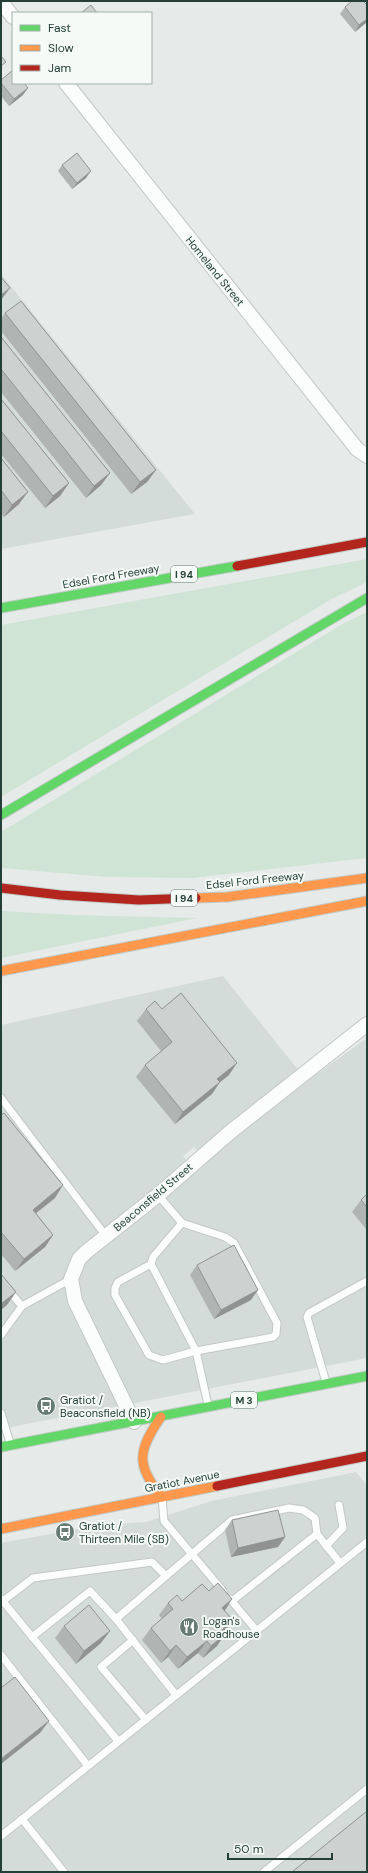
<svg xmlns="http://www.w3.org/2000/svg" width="368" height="1873" font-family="'DM Sans',sans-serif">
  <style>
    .built { fill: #d4dcd9; fill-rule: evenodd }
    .green { fill: #cfe4d5 }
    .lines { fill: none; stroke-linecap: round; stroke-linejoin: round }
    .lane-casing { stroke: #c3c8c6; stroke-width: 9 }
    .street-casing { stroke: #c3c8c6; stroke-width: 16 }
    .fast-casing { stroke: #c2cac7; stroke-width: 11 }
    .slow-casing { stroke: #c2cac7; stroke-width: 11 }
    .jam-casing { stroke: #c2cac7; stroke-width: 11 }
    .lane { stroke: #fbfcfc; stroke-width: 7 }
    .street { stroke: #fbfcfc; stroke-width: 14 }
    .fast { stroke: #63d668; stroke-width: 9 }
    .slow { stroke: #ff974d; stroke-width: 9 }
    .jam { stroke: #b3261e; stroke-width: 9 }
    .wall { fill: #b0b5b3 }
    .shaded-wall { fill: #909392 }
    .building { fill: #cdd2d0; stroke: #909392 }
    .labels { text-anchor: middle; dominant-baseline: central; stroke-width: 4; stroke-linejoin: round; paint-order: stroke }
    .shield { fill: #f5faf7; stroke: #627771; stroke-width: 1 }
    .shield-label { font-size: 10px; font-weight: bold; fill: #233f37 }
    .street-label { font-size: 11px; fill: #233f37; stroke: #f5faf7 }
    .poi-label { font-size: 11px; fill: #233f37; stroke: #f5faf7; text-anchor: start }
  </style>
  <rect width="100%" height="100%" fill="#e6ebe9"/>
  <g class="built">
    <path d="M1,274L195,514L1,549Z"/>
    <path d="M223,976L307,1081L367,1038V1358L1,1429V1025ZM194,1147L207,1163L196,1172L183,1156Z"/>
    <path d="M356,1472L367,1485V1872H1V1543L100,1525L146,1522L211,1501Z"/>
  </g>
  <g class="green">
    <path d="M367,559V582L330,600L1,797V625Z"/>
    <path d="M367,612V858L193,878L107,877L1,868V832L344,623Z"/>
    <path d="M1,911L73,915L197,918L1,958Z"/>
  </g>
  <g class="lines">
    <g class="lane-casing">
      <g id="lane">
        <path d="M1,1098L106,1236"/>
        <path d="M158,1195L182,1223L225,1237L234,1243L277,1323L276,1334L273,1337L196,1351L208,1405"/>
        <path d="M151,1264L118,1282L115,1288V1295L149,1355L163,1360L196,1351L151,1264L153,1257L182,1223"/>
        <path d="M1,1282L22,1306"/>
        <path d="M1,1335L22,1306L71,1279"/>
        <path d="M326,1382L307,1317L309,1313L367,1281"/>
        <path d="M1,1413L10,1443"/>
        <path d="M162,1498L164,1521L223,1591"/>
        <path d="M317,1534L340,1563"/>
        <path d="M326,1546L343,1528L339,1505"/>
        <path d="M166,1576L232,1520L289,1508L303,1510L315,1518L317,1534L232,1601"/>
        <path d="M1,1599L118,1741"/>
        <path d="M230,1599L257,1631"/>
        <path d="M3,1601L33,1578L152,1562L166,1576L116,1619L90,1591L32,1637"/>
        <path d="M116,1619L176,1695"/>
        <path d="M133,1640L101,1667L146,1720"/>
        <path d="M1,1655L88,1766"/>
        <path d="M22,1819L64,1872"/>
        <path d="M1,1836L367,1542"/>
        <path d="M264,1872L367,1789"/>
      </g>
    </g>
    <g class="street-casing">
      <g id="street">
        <path d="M1,2L13,17"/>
        <path d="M66,83L357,449L367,456"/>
        <path d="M134,1422L75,1301L71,1279L79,1259L86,1252L158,1195L229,1133L367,1024"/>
      </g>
    </g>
    <g class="fast-casing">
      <g id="fast">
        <path d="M1,608L237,566"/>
        <path d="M1,815L367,598"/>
        <path d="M1,1447L367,1376"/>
      </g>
    </g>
    <g class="slow-casing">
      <g id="slow">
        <path d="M196,898L227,897L367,878"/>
        <path d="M1,971L367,901"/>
        <path d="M161,1417C138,1450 135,1465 162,1497"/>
        <path d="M1,1529L217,1486"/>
      </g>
    </g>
    <g class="jam-casing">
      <g id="jam">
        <path d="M237,566L367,542"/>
        <path d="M1,888L60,895L139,900L196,898"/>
        <path d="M217,1486L367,1456"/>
      </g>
    </g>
    <use href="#lane" class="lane"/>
    <use href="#street" class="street"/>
    <use href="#fast" class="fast"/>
    <use href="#slow" class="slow"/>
    <use href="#jam" class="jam"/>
  </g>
  <g class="wall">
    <path d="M345,7L367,22L355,32L340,14Z"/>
    <path d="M1,80L23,95L9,106L1,96Z"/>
    <path d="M62,165L86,178L72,189L58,171Z"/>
    <path d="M5,313L156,470L147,482L131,494L1,331V319Z"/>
    <path d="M1,337L110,473L101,485L86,498L1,392Z"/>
    <path d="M1,399L69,483L60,496L45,508L1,454Z"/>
    <path d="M1,458L19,504L4,517L1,513Z"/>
    <path d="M146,1009H162L229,1075L220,1082L212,1094L175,1124L136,1077L145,1065L161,1051L137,1021Z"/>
    <path d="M1,1115L55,1198L36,1213L53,1235L45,1247L15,1271L1,1254Z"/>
    <path d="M367,1194V1230L352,1212L361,1200Z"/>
    <path d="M197,1265L251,1300L214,1319L190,1275Z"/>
    <path d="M232,1520L285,1537L278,1547L231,1557L225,1530Z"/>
    <path d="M182,1601L224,1610V1633L225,1634L217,1646L203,1658L198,1653L178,1669L168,1657L161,1663L142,1640L151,1628L162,1619L159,1615L168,1603Z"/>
    <path d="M64,1626L101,1643L76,1664L55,1638Z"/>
  </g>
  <g class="shaded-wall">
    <path d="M367,19V22L355,32L359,25Z"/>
    <path d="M28,88L23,95L9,106L14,99Z"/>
    <path d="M91,171L86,178L72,189L77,183Z"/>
    <path d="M10,288L1,300V295Z"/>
    <path d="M156,470L147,482L131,494L140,482Z"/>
    <path d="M110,473L101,485L86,498L94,486Z"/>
    <path d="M69,483L60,496L45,508L53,496Z"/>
    <path d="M28,492L19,504L4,517L12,505Z"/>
    <path d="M237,1063L229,1075L209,1091L217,1079Z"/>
    <path d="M220,1082L212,1094L175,1124L183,1112Z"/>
    <path d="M63,1185L55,1198L25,1222L33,1210Z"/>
    <path d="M53,1235L45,1247L15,1271L24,1259Z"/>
    <path d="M258,1290L251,1300L214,1319L221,1310Z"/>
    <path d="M16,1292L7,1305L1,1310V1304Z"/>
    <path d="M285,1537L278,1547L231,1557L238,1548Z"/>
    <path d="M232,1599L224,1612L222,1608Z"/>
    <path d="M233,1620L224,1633L222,1630Z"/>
    <path d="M110,1631L101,1643L76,1664L84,1651Z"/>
    <path d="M225,1634L217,1646L203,1658L211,1646Z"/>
    <path d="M207,1641L198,1653L178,1669L187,1657Z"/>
    <path d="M176,1645L168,1657L161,1663L170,1651Z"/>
    <path d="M49,1721L40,1733L1,1764V1759Z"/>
  </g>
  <g class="building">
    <path d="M352,1H363L367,5V19L359,25L345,7Z"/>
    <path d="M91,5L97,13H81Z"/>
    <path d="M1,56L6,62L1,66Z"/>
    <path d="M13,70V83H24L28,88L14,99L1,83V80Z"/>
    <path d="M77,153L91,171L77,183L62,165Z"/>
    <path d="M1,277L10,288L1,295Z"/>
    <path d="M21,301L156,470L140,482L5,313Z"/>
    <path d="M1,337L110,473L94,486L1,369Z"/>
    <path d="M1,399L69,483L53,496L1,431Z"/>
    <path d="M1,458L28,492L12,505L1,490Z"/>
    <path d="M181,993L237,1063L217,1079L220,1082L183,1112L145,1065L172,1042L146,1009L155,1001L162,1009Z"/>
    <path d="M4,1113L63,1185L33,1210L53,1235L24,1259L1,1232V1115Z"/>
    <path d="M367,1194V1207L361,1200Z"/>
    <path d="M234,1245L258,1290L221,1310L197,1265Z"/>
    <path d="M1,1274L16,1292L1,1304Z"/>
    <path d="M278,1510L285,1537L238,1548L232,1520Z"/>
    <path d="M218,1583L232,1599L222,1608L233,1620L222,1630L225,1634L211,1646L207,1641L187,1657L176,1645L170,1651L151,1628L173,1609L168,1603L177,1595L182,1601L202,1584L209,1591Z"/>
    <path d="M89,1605L110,1631L84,1651L64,1626Z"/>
    <path d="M15,1677L49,1721L1,1759V1688Z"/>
    <path d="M367,1811V1872H292Z"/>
  </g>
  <defs>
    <g id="bus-disc" transform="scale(1)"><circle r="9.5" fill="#677b75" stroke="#f5faf7"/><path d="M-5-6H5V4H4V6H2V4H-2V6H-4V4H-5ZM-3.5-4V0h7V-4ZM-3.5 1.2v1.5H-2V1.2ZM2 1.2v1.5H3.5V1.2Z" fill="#fff"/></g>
    <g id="restaurant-disc" transform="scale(1)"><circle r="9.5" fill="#677b75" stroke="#f5faf7"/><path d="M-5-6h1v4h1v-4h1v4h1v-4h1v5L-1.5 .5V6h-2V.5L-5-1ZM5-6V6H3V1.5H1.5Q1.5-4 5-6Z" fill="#fff"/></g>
  </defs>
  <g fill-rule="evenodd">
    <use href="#bus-disc" x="46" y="1406"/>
    <use href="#bus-disc" x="65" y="1532"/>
    <use href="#restaurant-disc" x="189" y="1627"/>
  </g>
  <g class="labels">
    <g class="shield">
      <rect x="171" y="566" width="26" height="16" rx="3"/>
      <rect x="171" y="890" width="26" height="16" rx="3"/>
      <rect x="231" y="1392" width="26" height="16" rx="3"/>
    </g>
    <g class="shield-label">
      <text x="184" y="574">I 94</text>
      <text x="184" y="898">I 94</text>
      <text x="244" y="1400">M 3</text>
    </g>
    <g class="street-label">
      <text transform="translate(215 271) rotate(51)">Homeland Street</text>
      <text transform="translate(111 576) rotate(-10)">Edsel Ford Freeway</text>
      <text transform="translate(255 880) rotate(-6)">Edsel Ford Freeway</text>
      <text transform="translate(153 1197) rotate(-40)">Beaconsfield Street</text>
      <text transform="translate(182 1481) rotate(-11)">Gratiot Avenue</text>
    </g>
    <g class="poi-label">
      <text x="60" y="1400">Gratiot /<tspan x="60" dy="13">Beaconsfield (NB)</tspan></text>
      <text x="79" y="1526">Gratiot /<tspan x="79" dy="13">Thirteen Mile (SB)</tspan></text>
      <text x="203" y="1621">Logan's<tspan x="203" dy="13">Roadhouse</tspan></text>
    </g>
  </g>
  <rect width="368" height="1873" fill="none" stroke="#233f37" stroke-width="4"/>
  <rect x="12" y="12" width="140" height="72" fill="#f5faf7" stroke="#a1afaa"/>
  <rect x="20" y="25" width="20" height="6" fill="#63d668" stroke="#a1afaa"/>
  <text x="48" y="32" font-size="12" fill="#233f37">Fast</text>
  <rect x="20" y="45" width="20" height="6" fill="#ff974d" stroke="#a1afaa"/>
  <text x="48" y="52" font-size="12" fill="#233f37">Slow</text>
  <rect x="20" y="65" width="20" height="6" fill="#b3261e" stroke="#a1afaa"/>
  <text x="48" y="72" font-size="12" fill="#233f37">Jam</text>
  <path d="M228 1853v6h104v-6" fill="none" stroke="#233f37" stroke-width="2"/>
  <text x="234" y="1853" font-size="12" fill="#233f37" stroke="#f5faf7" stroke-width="3" paint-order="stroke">50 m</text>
</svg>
